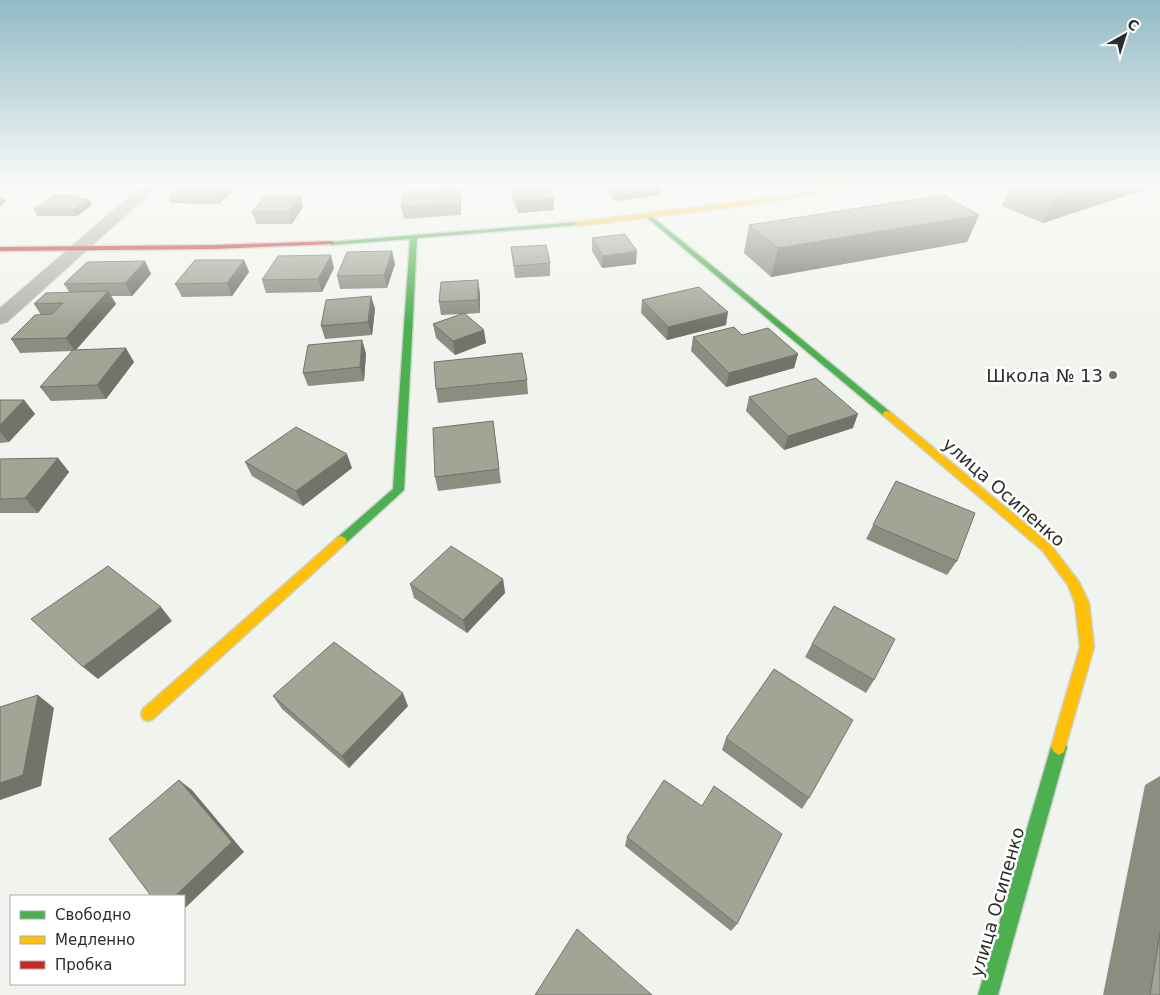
<svg xmlns="http://www.w3.org/2000/svg" width="1160" height="995" font-family="'DejaVu Sans',sans-serif">
  <style>
    .lines { fill: none; stroke-linecap: round; stroke-linejoin: round }
    .street-casing { stroke: #cdd0cb; stroke-width: 2 }
    .fast-casing { stroke: #cdd0cb; stroke-width: 3 }
    .slow-casing { stroke: #cdd0cb; stroke-width: 3 }
    .jam-casing { stroke: #cdd0cb; stroke-width: 3 }
    .street { fill: #b1b5ac; fill-rule: evenodd }
    .fast { fill: #4caf50; fill-rule: evenodd }
    .slow { fill: #ffc107; fill-rule: evenodd }
    .jam { fill: #c62828; fill-rule: evenodd }
    .wall { fill: #8a8e81 }
    .shaded-wall { fill: #707469 }
    .building { fill: #a0a596; stroke: #707469 }
    .poi-dot { fill: #70736e; stroke: #fff; stroke-width: 2 }
    .labels { text-anchor: middle; dominant-baseline: central; stroke-width: 5; stroke-linejoin: round; paint-order: stroke }
    .poi-label { font-size: 18px; fill: #2b2e29; stroke: #fff; text-anchor: end }
    .street-label { font-size: 18px; fill: #2b2e29; stroke: #fff }
  </style>
  <rect width="100%" height="100%" fill="#f1f4ee"/>
  <g class="lines">
    <g class="street-casing">
      <path id="street" d="M142,186H158L7,322L0,324V308Z"/>
    </g>
    <g class="fast-casing">
      <g id="fast">
        <path d="M645,214H649L890,412L892,414L890,416H884L645,216Z"/>
        <path d="M577,222L580,224L579,225L417,238L404,490L345,544H337L335,541L337,538L393,489L410,239L332,245L330,244V242Z"/>
        <path d="M1059,739L1064,742L1067,747L998,995H978L1051,747L1054,742Z"/>
      </g>
    </g>
    <g class="slow-casing">
      <g id="slow">
        <path d="M843,186H858L749,205L577,226L574,224L577,222L749,201Z"/>
        <path d="M887,411L890,412L1050,544L1079,582L1089,603L1094,647L1064,752L1059,755L1054,752L1051,747L1080,647L1075,603L1068,585L1042,550L884,416L882,414L884,412Z"/>
        <path d="M341,536L345,538L347,541L345,544L153,719L148,721L143,719L141,714L143,709L337,538Z"/>
      </g>
    </g>
    <g class="jam-casing">
      <path id="jam" d="M332,241L334,242V244L214,249L0,251V247L214,245Z"/>
    </g>
    <use href="#street" class="street"/>
    <use href="#fast" class="fast"/>
    <use href="#slow" class="slow"/>
    <use href="#jam" class="jam"/>
  </g>
  <g class="wall">
    <path d="M511,186L554,210L518,213L512,197Z"/>
    <path d="M604,186H662L661,195L615,201L604,188Z"/>
    <path d="M1011,186H1155L1043,223L1002,206Z"/>
    <path d="M460,189L461,200V215L404,219L401,207Z"/>
    <path d="M233,190L219,204L171,203L169,197Z"/>
    <path d="M79,196L81,199H89L92,205L77,216H37L34,209Z"/>
    <path d="M300,196L303,207L292,224H257L252,212Z"/>
    <path d="M979,215L967,242L771,277L744,253L749,225Z"/>
    <path d="M592,238L636,264L602,268L592,251Z"/>
    <path d="M511,247L550,263V276L515,278Z"/>
    <path d="M244,260L249,272L232,296L182,297L175,284Z"/>
    <path d="M395,264L387,288L340,289L337,276Z"/>
    <path d="M334,268L322,292L266,293L262,280Z"/>
    <path d="M151,274L132,296H111L116,304L76,350L134,362L106,399L51,401L40,387L72,351L20,353L11,339L41,315L34,304L69,292L64,284Z"/>
    <path d="M480,293V313L465,314L486,343L455,355L436,338L433,324L462,314L441,315L439,302Z"/>
    <path d="M371,296L375,309L372,335L325,339L321,326Z"/>
    <path d="M642,300L726,325L667,340L641,313Z"/>
    <path d="M742,335L798,354L794,368L726,387L691,351L693,337Z"/>
    <path d="M362,340L366,354L364,381L308,386L303,373Z"/>
    <path d="M527,380L528,394L438,403L436,389Z"/>
    <path d="M749,397L853,428L784,450L746,411Z"/>
    <path d="M0,400H24L35,414L9,442L0,443Z"/>
    <path d="M493,421L501,483L438,491L435,477Z"/>
    <path d="M58,458L69,472L38,513H0V459Z"/>
    <path d="M245,462L352,468L303,506L252,476Z"/>
    <path d="M896,481L957,561L947,575L866,539Z"/>
    <path d="M503,579L505,593L467,633L414,598L410,584Z"/>
    <path d="M812,644L874,680L866,693L805,657Z"/>
    <path d="M273,696L408,706L349,768L282,709Z"/>
    <path d="M726,738L809,798L802,809L722,750Z"/>
    <path d="M1160,776V995H1103L1145,785Z"/>
    <path d="M627,837L737,924L731,931L625,846Z"/>
  </g>
  <g class="shaded-wall">
    <path d="M229,186H232L233,190L219,204L216,198Z"/>
    <path d="M640,186H662L661,195L615,201V189Z"/>
    <path d="M1090,186H1155L1043,223L1057,196Z"/>
    <path d="M460,189L461,200V215L460,204Z"/>
    <path d="M2,196L6,202L0,206V198Z"/>
    <path d="M300,196L303,207L292,224L289,212Z"/>
    <path d="M554,198V210L518,213L517,201Z"/>
    <path d="M89,199L92,205L77,216L73,210Z"/>
    <path d="M979,215L967,242L771,277L778,248Z"/>
    <path d="M392,251L395,264L387,288L384,275Z"/>
    <path d="M637,251L636,264L602,268L603,256Z"/>
    <path d="M331,255L334,268L322,292L318,279Z"/>
    <path d="M244,260L249,272L232,296L227,283Z"/>
    <path d="M145,261L151,274L132,296L125,283Z"/>
    <path d="M478,280L480,293V313L478,300Z"/>
    <path d="M108,291L116,304L75,351L66,338Z"/>
    <path d="M371,296L375,309L372,335L368,322Z"/>
    <path d="M728,312L726,325L667,340L668,327Z"/>
    <path d="M484,330L486,343L455,355L453,341Z"/>
    <path d="M362,340L366,354L364,381L360,367Z"/>
    <path d="M126,348L134,362L106,399L97,385Z"/>
    <path d="M798,354L794,368L726,387L729,373Z"/>
    <path d="M24,400L35,414L9,442L0,432V425Z"/>
    <path d="M858,414L853,428L784,450L788,436Z"/>
    <path d="M347,454L352,468L303,506L296,491Z"/>
    <path d="M58,458L69,472L38,513L25,498Z"/>
    <path d="M503,579L505,593L467,633L463,620Z"/>
    <path d="M161,607L172,621L98,679L83,667Z"/>
    <path d="M403,693L408,706L349,768L342,756Z"/>
    <path d="M38,695L54,708L41,786L0,800V783Z"/>
    <path d="M179,780L192,790L244,852L184,909V896H175Z"/>
  </g>
  <g class="building">
    <path d="M182,186H229L216,198L169,197Z"/>
    <path d="M511,186H548L554,198L517,201Z"/>
    <path d="M612,186H640L615,189Z"/>
    <path d="M1029,186H1090L1057,196Z"/>
    <path d="M460,189V204L401,207L404,192Z"/>
    <path d="M55,195L79,196L75,199H89L73,210L34,209Z"/>
    <path d="M943,195L979,215L778,248L749,225Z"/>
    <path d="M265,196H300L289,212H252Z"/>
    <path d="M625,234L637,251L603,256L592,238Z"/>
    <path d="M546,245L550,263L514,266L511,247Z"/>
    <path d="M392,251L384,275L337,276L347,252Z"/>
    <path d="M331,255L318,279L262,280L278,256Z"/>
    <path d="M195,260H244L227,283L175,284Z"/>
    <path d="M145,261L125,283L64,284L87,262Z"/>
    <path d="M478,280V300L439,302L441,282Z"/>
    <path d="M699,287L728,312L668,327L642,300Z"/>
    <path d="M108,291L66,338L11,339L35,315L52,314L63,303L34,304L46,293Z"/>
    <path d="M371,296L368,322L321,326L326,300Z"/>
    <path d="M464,313L484,330L453,341L433,324Z"/>
    <path d="M734,327L742,335L768,328L798,354L729,373L693,337Z"/>
    <path d="M362,340L360,367L303,373L308,345Z"/>
    <path d="M126,348L97,385L40,387L73,350Z"/>
    <path d="M522,353L527,380L436,389L434,362Z"/>
    <path d="M816,378L858,414L788,436L749,397Z"/>
    <path d="M0,400H24L0,425Z"/>
    <path d="M493,421L499,469L435,477L433,428Z"/>
    <path d="M296,427L347,454L296,491L245,462Z"/>
    <path d="M58,458L25,498L0,499V459Z"/>
    <path d="M896,481L975,513L957,561L873,525Z"/>
    <path d="M451,546L503,579L463,620L410,584Z"/>
    <path d="M108,566L161,607L83,667L31,619Z"/>
    <path d="M834,606L895,639L874,680L812,644Z"/>
    <path d="M334,642L403,693L342,756L273,696Z"/>
    <path d="M774,669L853,720L809,798L726,738Z"/>
    <path d="M38,695L23,775L0,783V707Z"/>
    <path d="M179,780L232,842L175,896H151L109,839Z"/>
    <path d="M664,780L702,806L714,786L782,834L737,924L627,837Z"/>
    <path d="M577,929L652,995H535Z"/>
    <path d="M1160,933V995H1150Z"/>
  </g>
  <linearGradient id="sky" x2="0" y2="1"><stop stop-color="#92bac6"/><stop offset="0.57" stop-color="#f9faf7"/><stop offset="1" stop-color="#f9faf7" stop-opacity="0"/></linearGradient>
  <rect width="1160" height="325" fill="url(#sky)"/>
  <circle class="poi-dot" cx="1113" cy="375" r="5"/>
  <g class="labels">
    <g class="poi-label">
      <text x="1103" y="375">Школа № 13</text>
    </g>
    <g class="street-label">
      <text transform="translate(1004 492) rotate(41)">улица Осипенко</text>
      <text transform="translate(997 902) rotate(-74)">улица Осипенко</text>
    </g>
  </g>
  <rect x="10" y="895" width="175" height="90" fill="#ffffff" stroke="#aaaba9"/>
  <rect x="20" y="911" width="25" height="8" fill="#4caf50" stroke="#aaaba9"/>
  <text x="55" y="920" font-size="15" fill="#2b2e29">Свободно</text>
  <rect x="20" y="936" width="25" height="8" fill="#ffc107" stroke="#aaaba9"/>
  <text x="55" y="945" font-size="15" fill="#2b2e29">Медленно</text>
  <rect x="20" y="961" width="25" height="8" fill="#c62828" stroke="#aaaba9"/>
  <text x="55" y="970" font-size="15" fill="#2b2e29">Пробка</text>
  <g transform="translate(1125 35) rotate(39)" stroke="#ffffff" stroke-width="4" paint-order="stroke">
  <path d="M0-4L9 19L0 12L-9 19Z" fill="#2b2e29"/>
  <text y="-8" font-size="14" font-weight="bold" text-anchor="middle" fill="#2b2e29">С</text>
  </g>
</svg>
